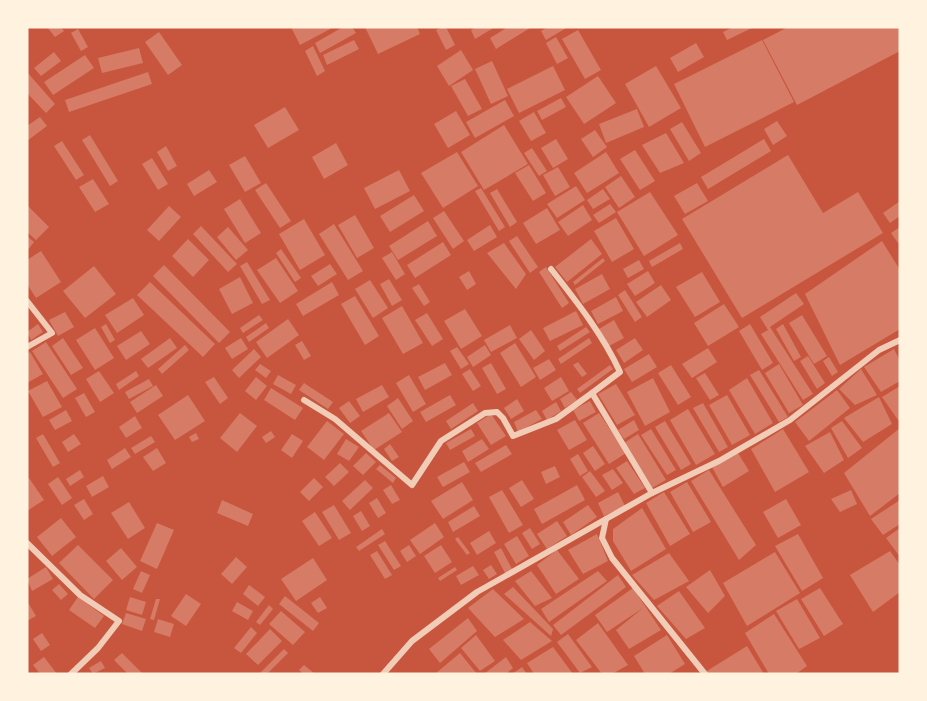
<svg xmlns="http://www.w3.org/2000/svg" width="927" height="701" font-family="'Roboto Condensed',sans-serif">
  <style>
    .building { fill: #d67c66 }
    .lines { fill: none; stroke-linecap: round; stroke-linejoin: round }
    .minor { stroke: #f1ccb7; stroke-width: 6 }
  </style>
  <rect width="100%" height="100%" fill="#c8553d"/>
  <g class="building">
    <path d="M47,27H61L64,31L55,37Z"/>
    <path d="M291,27H334L300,45Z"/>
    <path d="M343,27H352L356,33L320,53L315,43Z"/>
    <path d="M365,27H417L420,34L378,54Z"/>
    <path d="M442,27H446L455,45L446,50L436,30Z"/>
    <path d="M476,27H495L475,39L471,30Z"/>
    <path d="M508,27L530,28L496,49L490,38Z"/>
    <path d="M548,27H568L546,40L541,31Z"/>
    <path d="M733,27H754L727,40L723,32Z"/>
    <path d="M788,27H900V51L797,105L763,40Z"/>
    <path d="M78,29L88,47L81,51L71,33Z"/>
    <path d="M578,30L601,70L585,79L562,39Z"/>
    <path d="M159,32L182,65L168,75L145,42Z"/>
    <path d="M556,37L568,58L557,64L546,43Z"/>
    <path d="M354,40L359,49L327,65L323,55Z"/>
    <path d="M762,40L794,102L705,147L674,84Z"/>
    <path d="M696,43L704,57L678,72L670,58Z"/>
    <path d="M313,46L325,71L317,76L305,51Z"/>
    <path d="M139,48L143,63L102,73L98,58Z"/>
    <path d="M461,50L473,70L449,86L437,66Z"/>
    <path d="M54,52L61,61L41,76L34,68Z"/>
    <path d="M85,55L94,68L53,95L44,82Z"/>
    <path d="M492,61L508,96L491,104L475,69Z"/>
    <path d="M553,66L565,90L519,113L507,89Z"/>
    <path d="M656,66L681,108L649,127L625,84Z"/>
    <path d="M27,72L55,104L46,113L27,93Z"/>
    <path d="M148,72L152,84L69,112L65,100Z"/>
    <path d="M598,76L616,103L584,124L566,97Z"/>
    <path d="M465,79L482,109L468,116L451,86Z"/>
    <path d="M561,98L566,107L542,120L537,111Z"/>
    <path d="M505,100L514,116L475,138L466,122Z"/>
    <path d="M285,107L299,130L268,148L254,125Z"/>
    <path d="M637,109L644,127L606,143L599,124Z"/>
    <path d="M456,111L470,135L448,148L434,124Z"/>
    <path d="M534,112L546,133L531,141L519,121Z"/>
    <path d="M40,117L47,126L27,141V126Z"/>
    <path d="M777,121L787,136L773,145L764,129Z"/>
    <path d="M682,122L701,153L689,161L670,129Z"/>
    <path d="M504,125L528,164L484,190L461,152Z"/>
    <path d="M595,130L607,147L593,157L581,139Z"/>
    <path d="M666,133L684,163L660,173L642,145Z"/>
    <path d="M90,135L118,181L110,186L82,140Z"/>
    <path d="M556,139L568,159L553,168L541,148Z"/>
    <path d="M764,139L771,151L708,189L701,177Z"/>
    <path d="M62,141L84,175L76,180L54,146Z"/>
    <path d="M336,143L348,165L324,179L312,157Z"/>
    <path d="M166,146L177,166L168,171L157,152Z"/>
    <path d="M532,148L547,171L539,176L524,153Z"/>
    <path d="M635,150L655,181L640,190L620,159Z"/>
    <path d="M457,152L478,186L443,208L421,173Z"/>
    <path d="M606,152L619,173L587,193L574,173Z"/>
    <path d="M788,155L823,213L858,192L883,233L742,318L682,219Z"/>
    <path d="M245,156L261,183L245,192L229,165Z"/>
    <path d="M152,158L168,184L158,190L142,164Z"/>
    <path d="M529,165L546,193L533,201L515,173Z"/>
    <path d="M558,167L570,187L555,196L543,175Z"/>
    <path d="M209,170L217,182L194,196L187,184Z"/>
    <path d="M399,170L410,191L375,209L364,188Z"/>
    <path d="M621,176L635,197L619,208L605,187Z"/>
    <path d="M93,179L109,204L95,212L79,187Z"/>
    <path d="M266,183L291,221L280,228L255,190Z"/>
    <path d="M697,183L708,201L685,214L674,196Z"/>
    <path d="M576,186L585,200L557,218L547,204Z"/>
    <path d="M481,188L505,227L499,231L475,191Z"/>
    <path d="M497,189L517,222L510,227L490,193Z"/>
    <path d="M603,189L610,199L593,209L587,200Z"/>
    <path d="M650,192L678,235L644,256L617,212Z"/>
    <path d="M414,195L424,211L390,232L380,216Z"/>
    <path d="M240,199L261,233L245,243L224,209Z"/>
    <path d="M900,201V216L890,223L883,213Z"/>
    <path d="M610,204L616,212L599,223L593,215Z"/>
    <path d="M27,205L49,227L36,240L27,232Z"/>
    <path d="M583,205L592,220L568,236L558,222Z"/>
    <path d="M169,206L181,217L159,241L147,230Z"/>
    <path d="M547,208L560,230L536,244L523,223Z"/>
    <path d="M444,211L464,241L453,249L433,218Z"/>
    <path d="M355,215L374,248L357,258L338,225Z"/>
    <path d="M616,218L634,249L612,262L594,231Z"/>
    <path d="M304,219L325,255L300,270L279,234Z"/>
    <path d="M428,221L437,236L398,260L389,246Z"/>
    <path d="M334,224L363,271L348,280L319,234Z"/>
    <path d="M490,225L497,237L474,251L467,240Z"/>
    <path d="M201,226L237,264L228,272L193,234Z"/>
    <path d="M228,227L248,250L236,260L217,237Z"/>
    <path d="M900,227V242L898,243L891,233Z"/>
    <path d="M27,236L34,242L27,251Z"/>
    <path d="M517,236L538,267L530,273L509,241Z"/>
    <path d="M188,239L209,260L193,277L172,256Z"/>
    <path d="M591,239L602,254L567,282L555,267Z"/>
    <path d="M882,241L900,270V329L840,365L805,294Z"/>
    <path d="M443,242L451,255L415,278L407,265Z"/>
    <path d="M504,243L526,274L516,289L487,253Z"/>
    <path d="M680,243L683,249L652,267L649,261Z"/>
    <path d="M281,249L301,278L295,282L276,253Z"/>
    <path d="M41,251L61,282L36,298L27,284V260Z"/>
    <path d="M392,252L405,274L396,280L382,258Z"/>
    <path d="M276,258L298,291L280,303L257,270Z"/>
    <path d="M603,258L605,261L575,285L573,282Z"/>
    <path d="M639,260L644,269L628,278L623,269Z"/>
    <path d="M247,262L270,300L262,304L240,266Z"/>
    <path d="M330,264L337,274L318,286L311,276Z"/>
    <path d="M164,265L230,332L219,343L153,276Z"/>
    <path d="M94,266L116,294L85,318L63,291Z"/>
    <path d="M546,267L569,303L562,308L539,272Z"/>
    <path d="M469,271L476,284L467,290L459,277Z"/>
    <path d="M648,271L655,283L635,296L627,284Z"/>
    <path d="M702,272L720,302L695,317L676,287Z"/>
    <path d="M602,274L610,289L583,304L575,289Z"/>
    <path d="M240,277L253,303L232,314L219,289Z"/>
    <path d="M389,279L402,300L392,306L380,284Z"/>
    <path d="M370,280L388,308L373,318L355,289Z"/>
    <path d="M150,282L215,344L203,357L137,295Z"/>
    <path d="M332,282L339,295L303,316L296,304Z"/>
    <path d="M419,284L430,302L424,306L412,288Z"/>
    <path d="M661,285L671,300L647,317L636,302Z"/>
    <path d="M625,290L642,317L635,322L618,295Z"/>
    <path d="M796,293L804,304L770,327L813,394L803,400L761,334L768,330L760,317Z"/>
    <path d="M355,296L379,336L365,345L341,304Z"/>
    <path d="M616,297L623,311L598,324L591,311Z"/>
    <path d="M133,298L144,315L117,333L105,315Z"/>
    <path d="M724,304L739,327L708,346L694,323Z"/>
    <path d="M402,306L423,343L403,354L382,318Z"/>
    <path d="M465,309L482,336L461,349L444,321Z"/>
    <path d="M576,311L583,325L550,341L543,328Z"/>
    <path d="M65,312L74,327L58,336L49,320Z"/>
    <path d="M427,313L443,339L432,346L415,320Z"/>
    <path d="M259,315L263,320L243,333L240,328Z"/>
    <path d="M802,315L827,356L814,364L789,323Z"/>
    <path d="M288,319L299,335L267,358L256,342Z"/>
    <path d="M614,320L624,338L609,346L599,329Z"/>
    <path d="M266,323L269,328L249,342L246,337Z"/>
    <path d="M38,324L43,332L31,340L27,332Z"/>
    <path d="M106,324L115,340L110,343L101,327Z"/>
    <path d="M750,324L773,363L762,370L739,331Z"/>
    <path d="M783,324L801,357L794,361L776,329Z"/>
    <path d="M510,325L517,338L491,352L484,340Z"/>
    <path d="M586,327L590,332L560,351L557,346Z"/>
    <path d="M95,328L114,358L95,370L76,340Z"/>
    <path d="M531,330L545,351L534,360L519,339Z"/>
    <path d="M141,331L150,344L126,360L117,346Z"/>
    <path d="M63,338L83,368L71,375L52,346Z"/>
    <path d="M170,338L177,348L148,368L141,359Z"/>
    <path d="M241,338L248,349L232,359L225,348Z"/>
    <path d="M589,338L592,343L561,364L558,359Z"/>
    <path d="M635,338L643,350L624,363L616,350Z"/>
    <path d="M302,341L311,356L304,360L295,345Z"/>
    <path d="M46,342L77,389L63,398L32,351Z"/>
    <path d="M515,343L536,377L521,387L500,353Z"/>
    <path d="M185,345L189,350L162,374L158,369Z"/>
    <path d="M485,345L491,355L473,367L467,357Z"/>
    <path d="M457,347L469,364L461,369L450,351Z"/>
    <path d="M708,348L717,362L692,378L682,364Z"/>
    <path d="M254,349L261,357L239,378L232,370Z"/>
    <path d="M894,349L900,361V381L881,392L864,367Z"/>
    <path d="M30,352L43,374L27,383V354Z"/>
    <path d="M649,354L657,367L632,382L624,369Z"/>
    <path d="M808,356L825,383L817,389L800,361Z"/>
    <path d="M829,357L838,372L832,376L823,361Z"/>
    <path d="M549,359L556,370L540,380L533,368Z"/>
    <path d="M578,362L587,374L582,377L573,365Z"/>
    <path d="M445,363L452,375L425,390L418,377Z"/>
    <path d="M491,363L506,389L497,394L482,368Z"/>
    <path d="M260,364L271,371L266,378L255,370Z"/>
    <path d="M779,364L803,405L789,413L765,373Z"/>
    <path d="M610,365L613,369L580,393L577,389Z"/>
    <path d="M671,365L691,397L678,405L658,373Z"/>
    <path d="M470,369L481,386L473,391L462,374Z"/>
    <path d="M861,369L877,395L855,405L839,389Z"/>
    <path d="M759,370L788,417L779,422L750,375Z"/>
    <path d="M99,371L114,393L100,402L86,379Z"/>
    <path d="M136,371L139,376L119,390L116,384Z"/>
    <path d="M705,373L719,395L710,400L696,378Z"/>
    <path d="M278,375L296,385L291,394L273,384Z"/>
    <path d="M409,375L426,404L413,412L396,383Z"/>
    <path d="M214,377L228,398L220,404L205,382Z"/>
    <path d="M256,377L267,386L256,400L245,391Z"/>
    <path d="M561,377L569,391L552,401L544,388Z"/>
    <path d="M653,378L670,412L645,426L627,392Z"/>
    <path d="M747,378L773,423L755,434L729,390Z"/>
    <path d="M149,379L153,386L129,399L125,392Z"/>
    <path d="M47,381L62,407L43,417L28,391Z"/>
    <path d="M304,383L333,402L328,409L299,390Z"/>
    <path d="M616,384L635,415L617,425L598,394Z"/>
    <path d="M156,385L163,396L137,413L130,402Z"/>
    <path d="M382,385L389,397L363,412L356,399Z"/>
    <path d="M900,386V419L898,420L882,397Z"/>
    <path d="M271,388L303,408L295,420L264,400Z"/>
    <path d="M837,390L850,408L809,441L795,422Z"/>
    <path d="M571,392L577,400L565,408L560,399Z"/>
    <path d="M84,393L95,412L86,417L75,398Z"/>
    <path d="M188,395L205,421L175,440L158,415Z"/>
    <path d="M450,395L456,405L426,422L420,412Z"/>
    <path d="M727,395L750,435L732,445L709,405Z"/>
    <path d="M879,397L892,424L863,442L844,418Z"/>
    <path d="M398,398L413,421L402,429L387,406Z"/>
    <path d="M517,399L524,411L511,419L504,408Z"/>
    <path d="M349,401L360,416L350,423L339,408Z"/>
    <path d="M590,401L596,412L579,421L573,410Z"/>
    <path d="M556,402L561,411L547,420L542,411Z"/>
    <path d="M473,403L478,411L451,429L446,421Z"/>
    <path d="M703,403L728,447L719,452L693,408Z"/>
    <path d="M688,409L715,454L696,465L670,420Z"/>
    <path d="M66,410L72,421L55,430L49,420Z"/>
    <path d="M536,410L542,419L518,432L514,422Z"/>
    <path d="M240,413L257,426L237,452L220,438Z"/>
    <path d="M389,413L402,432L374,450L361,431Z"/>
    <path d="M599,413L626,453L609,464L583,423Z"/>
    <path d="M491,414L506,436L491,445L477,423Z"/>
    <path d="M135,416L142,428L126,438L119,427Z"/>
    <path d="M575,420L587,440L569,450L557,430Z"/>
    <path d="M634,420L639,430L624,439L618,430Z"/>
    <path d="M327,421L344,434L324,460L307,447Z"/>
    <path d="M665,421L691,464L681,470L655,427Z"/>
    <path d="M842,421L862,448L848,458L831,428Z"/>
    <path d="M900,428V493L870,516L844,473Z"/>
    <path d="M471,429L475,436L450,450L446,443Z"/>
    <path d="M651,429L676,470L667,475L641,435Z"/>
    <path d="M783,429L809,472L775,492L751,449Z"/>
    <path d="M271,431L275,437L266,443L262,437Z"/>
    <path d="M830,432L844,460L824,473L805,446Z"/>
    <path d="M196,433L199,439L192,442L189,437Z"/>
    <path d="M43,434L60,463L53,467L36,438Z"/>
    <path d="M74,434L81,444L68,452L62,442Z"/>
    <path d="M292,434L303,441L292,458L281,450Z"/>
    <path d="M638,434L666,480L652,488L624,443Z"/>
    <path d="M151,436L155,442L135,454L131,448Z"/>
    <path d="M346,439L359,447L349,461L337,454Z"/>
    <path d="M482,439L489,449L468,462L462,451Z"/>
    <path d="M390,444L399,457L392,461L384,449Z"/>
    <path d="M506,445L512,454L481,472L475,463Z"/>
    <path d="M593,446L605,464L595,471L583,453Z"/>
    <path d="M125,448L131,457L112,469L107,460Z"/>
    <path d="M157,448L166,463L153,471L143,457Z"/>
    <path d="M366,453L376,462L363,475L353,466Z"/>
    <path d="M738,453L749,471L723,487L712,467Z"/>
    <path d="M578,454L588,471L580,476L570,459Z"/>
    <path d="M627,461L645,488L634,494L616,468Z"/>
    <path d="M464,462L470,472L443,487L437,477Z"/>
    <path d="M340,463L349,472L334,486L325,477Z"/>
    <path d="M380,465L396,478L393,483L376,469Z"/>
    <path d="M555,466L560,477L546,484L541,472Z"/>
    <path d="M613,469L623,483L612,490L602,475Z"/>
    <path d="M80,470L84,477L70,486L66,479Z"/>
    <path d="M709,470L756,545L739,560L691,481Z"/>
    <path d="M590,471L605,491L596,497L582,477Z"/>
    <path d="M103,476L109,487L92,497L86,486Z"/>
    <path d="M58,477L72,498L62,505L48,484Z"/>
    <path d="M29,478L44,500L27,511V479Z"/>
    <path d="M314,478L323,487L309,501L300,492Z"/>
    <path d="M365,480L373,488L350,510L342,501Z"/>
    <path d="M522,480L534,499L521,507L509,488Z"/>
    <path d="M462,482L473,500L443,519L431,501Z"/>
    <path d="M687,482L711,522L693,532L670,492Z"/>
    <path d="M391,485L400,500L392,504L383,490Z"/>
    <path d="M577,485L585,500L542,524L534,509Z"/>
    <path d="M502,490L523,525L509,533L489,497Z"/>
    <path d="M851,490L857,504L840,512L831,499Z"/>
    <path d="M618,492L625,506L604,516L598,503Z"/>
    <path d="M664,492L690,534L670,546L646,503Z"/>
    <path d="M377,498L386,513L378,518L369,503Z"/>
    <path d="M84,499L93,514L84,520L74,505Z"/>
    <path d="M786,499L801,525L778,538L763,512Z"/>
    <path d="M222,500L253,514L248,526L217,513Z"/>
    <path d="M900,500V524L883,535L871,519Z"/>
    <path d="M129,502L145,528L128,539L111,513Z"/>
    <path d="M334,505L351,533L339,540L322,512Z"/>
    <path d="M588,505L597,517L571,535L563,522Z"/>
    <path d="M474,506L480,516L453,532L448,522Z"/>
    <path d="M642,508L666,549L631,571L613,541V529Z"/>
    <path d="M361,511L370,526L362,531L353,516Z"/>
    <path d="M315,512L332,538L319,546L302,521Z"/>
    <path d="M61,518L76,537L52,556L37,537Z"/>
    <path d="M557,521L567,536L547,549L537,534Z"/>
    <path d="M157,523L174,530L157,569L140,561Z"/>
    <path d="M435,523L444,537L420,554L410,540Z"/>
    <path d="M530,528L540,544L532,549L522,533Z"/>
    <path d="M900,528V557L886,538Z"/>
    <path d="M382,529L385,534L359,551L356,547Z"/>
    <path d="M489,531L496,543L477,555L470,543Z"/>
    <path d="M597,534L608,561L583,574L568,550Z"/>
    <path d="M798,534L823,578L802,591L775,546Z"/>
    <path d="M517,536L529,556L516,564L504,544Z"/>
    <path d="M458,537L470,553L467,555L455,539Z"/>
    <path d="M385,541L401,566L394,570L378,545Z"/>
    <path d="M78,545L113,580L94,599L59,563Z"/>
    <path d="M409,545L416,556L407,562L400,551Z"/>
    <path d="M441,545L452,562L435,573L424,556Z"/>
    <path d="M121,548L137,567L122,580L106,561Z"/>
    <path d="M501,548L512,569L505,573L494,552Z"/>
    <path d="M557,550L579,579L556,594L537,565Z"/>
    <path d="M377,551L392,575L385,579L370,555Z"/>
    <path d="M890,551L900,565V592L873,612L850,575Z"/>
    <path d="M775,552L800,593L747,626L723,583Z"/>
    <path d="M669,553L689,581L654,600L632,575Z"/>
    <path d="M236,557L247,567L232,584L221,574Z"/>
    <path d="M313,558L327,580L296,601L281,579Z"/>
    <path d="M491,565L497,574L489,579L483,570Z"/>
    <path d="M473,566L479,575L461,585L456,576Z"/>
    <path d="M46,567L53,579L32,591L27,579Z"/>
    <path d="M455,567L457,570L440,581L438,578Z"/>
    <path d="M710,570L725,596L708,613L686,587Z"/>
    <path d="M141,571L150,575L142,593L133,589Z"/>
    <path d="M531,571L552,598L535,606L515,581Z"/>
    <path d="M598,571L607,581L549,622L541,609Z"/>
    <path d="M618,575L626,587L561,635L553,625Z"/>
    <path d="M59,584L68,594L61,600L52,590Z"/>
    <path d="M249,585L265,597L258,606L243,594Z"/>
    <path d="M513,587L553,629L551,636L504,594Z"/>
    <path d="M633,588L661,630L629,649L616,630L643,608L607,632L595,615Z"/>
    <path d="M820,588L843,624L824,636L801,599Z"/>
    <path d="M493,589L524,619L495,637L468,608Z"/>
    <path d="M679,591L705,628L686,639L657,606Z"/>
    <path d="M186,594L201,604L186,626L171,616Z"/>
    <path d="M285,596L319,623L313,631L279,604Z"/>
    <path d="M78,597L104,616L95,628L69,610Z"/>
    <path d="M130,597L146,602L142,615L126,610Z"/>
    <path d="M320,597L327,608L318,613L311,603Z"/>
    <path d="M156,599H160L154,620L150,619Z"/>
    <path d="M797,599L820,638L799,649L776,611Z"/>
    <path d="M27,601L36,616L27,621Z"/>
    <path d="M237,602L253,611L248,620L232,611Z"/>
    <path d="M269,605L273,609L260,625L256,622Z"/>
    <path d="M281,611L305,632L293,645L269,624Z"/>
    <path d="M126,613L146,619L142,631L122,624Z"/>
    <path d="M774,614L807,666L796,674H769L745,633Z"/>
    <path d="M468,618L477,631L440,663L429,649Z"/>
    <path d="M158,619L174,624L170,637L154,632Z"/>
    <path d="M530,622L552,641L521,660L503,640Z"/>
    <path d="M598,623L628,665L612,674H602L576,640Z"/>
    <path d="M251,627L257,633L241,653L234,648Z"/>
    <path d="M270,629L282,641L258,665L246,654Z"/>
    <path d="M42,633L50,645L41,651L33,639Z"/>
    <path d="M568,634L592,667L580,673L557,642Z"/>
    <path d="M476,635L495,661L480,671L461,648Z"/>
    <path d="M667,635L685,664L669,674H645L634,656Z"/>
    <path d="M747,646L764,674H702Z"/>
    <path d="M553,647L573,674H534L527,663Z"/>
    <path d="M284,649L288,653L267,674H259Z"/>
    <path d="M122,653L143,674H128L114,660Z"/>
    <path d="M460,653L477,674H435Z"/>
    <path d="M44,657L57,674H40L33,665Z"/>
    <path d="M506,657L513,668L506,674H484Z"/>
    <path d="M101,661L105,668L93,674L89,668Z"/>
    <path d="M304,665L315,674H303L299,670Z"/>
    <path d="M522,667L527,674H512Z"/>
  </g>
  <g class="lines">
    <g class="minor">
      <path d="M551,269C577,302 603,335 620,372L592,393"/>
      <path d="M27,301L52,333L27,347"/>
      <path d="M304,400L335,419L412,485L441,441L485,413L497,412L503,418L513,436L556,419L592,393L652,493"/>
      <path d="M27,543L80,595L119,621L98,648L71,674"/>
      <path d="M383,674L412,641L477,592L606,519"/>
      <path d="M705,674L612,558L602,538L606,519L652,493L719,461L790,420L879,350L900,340"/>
    </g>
  </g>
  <rect width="927" height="701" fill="none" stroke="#fff3e0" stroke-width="57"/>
</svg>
